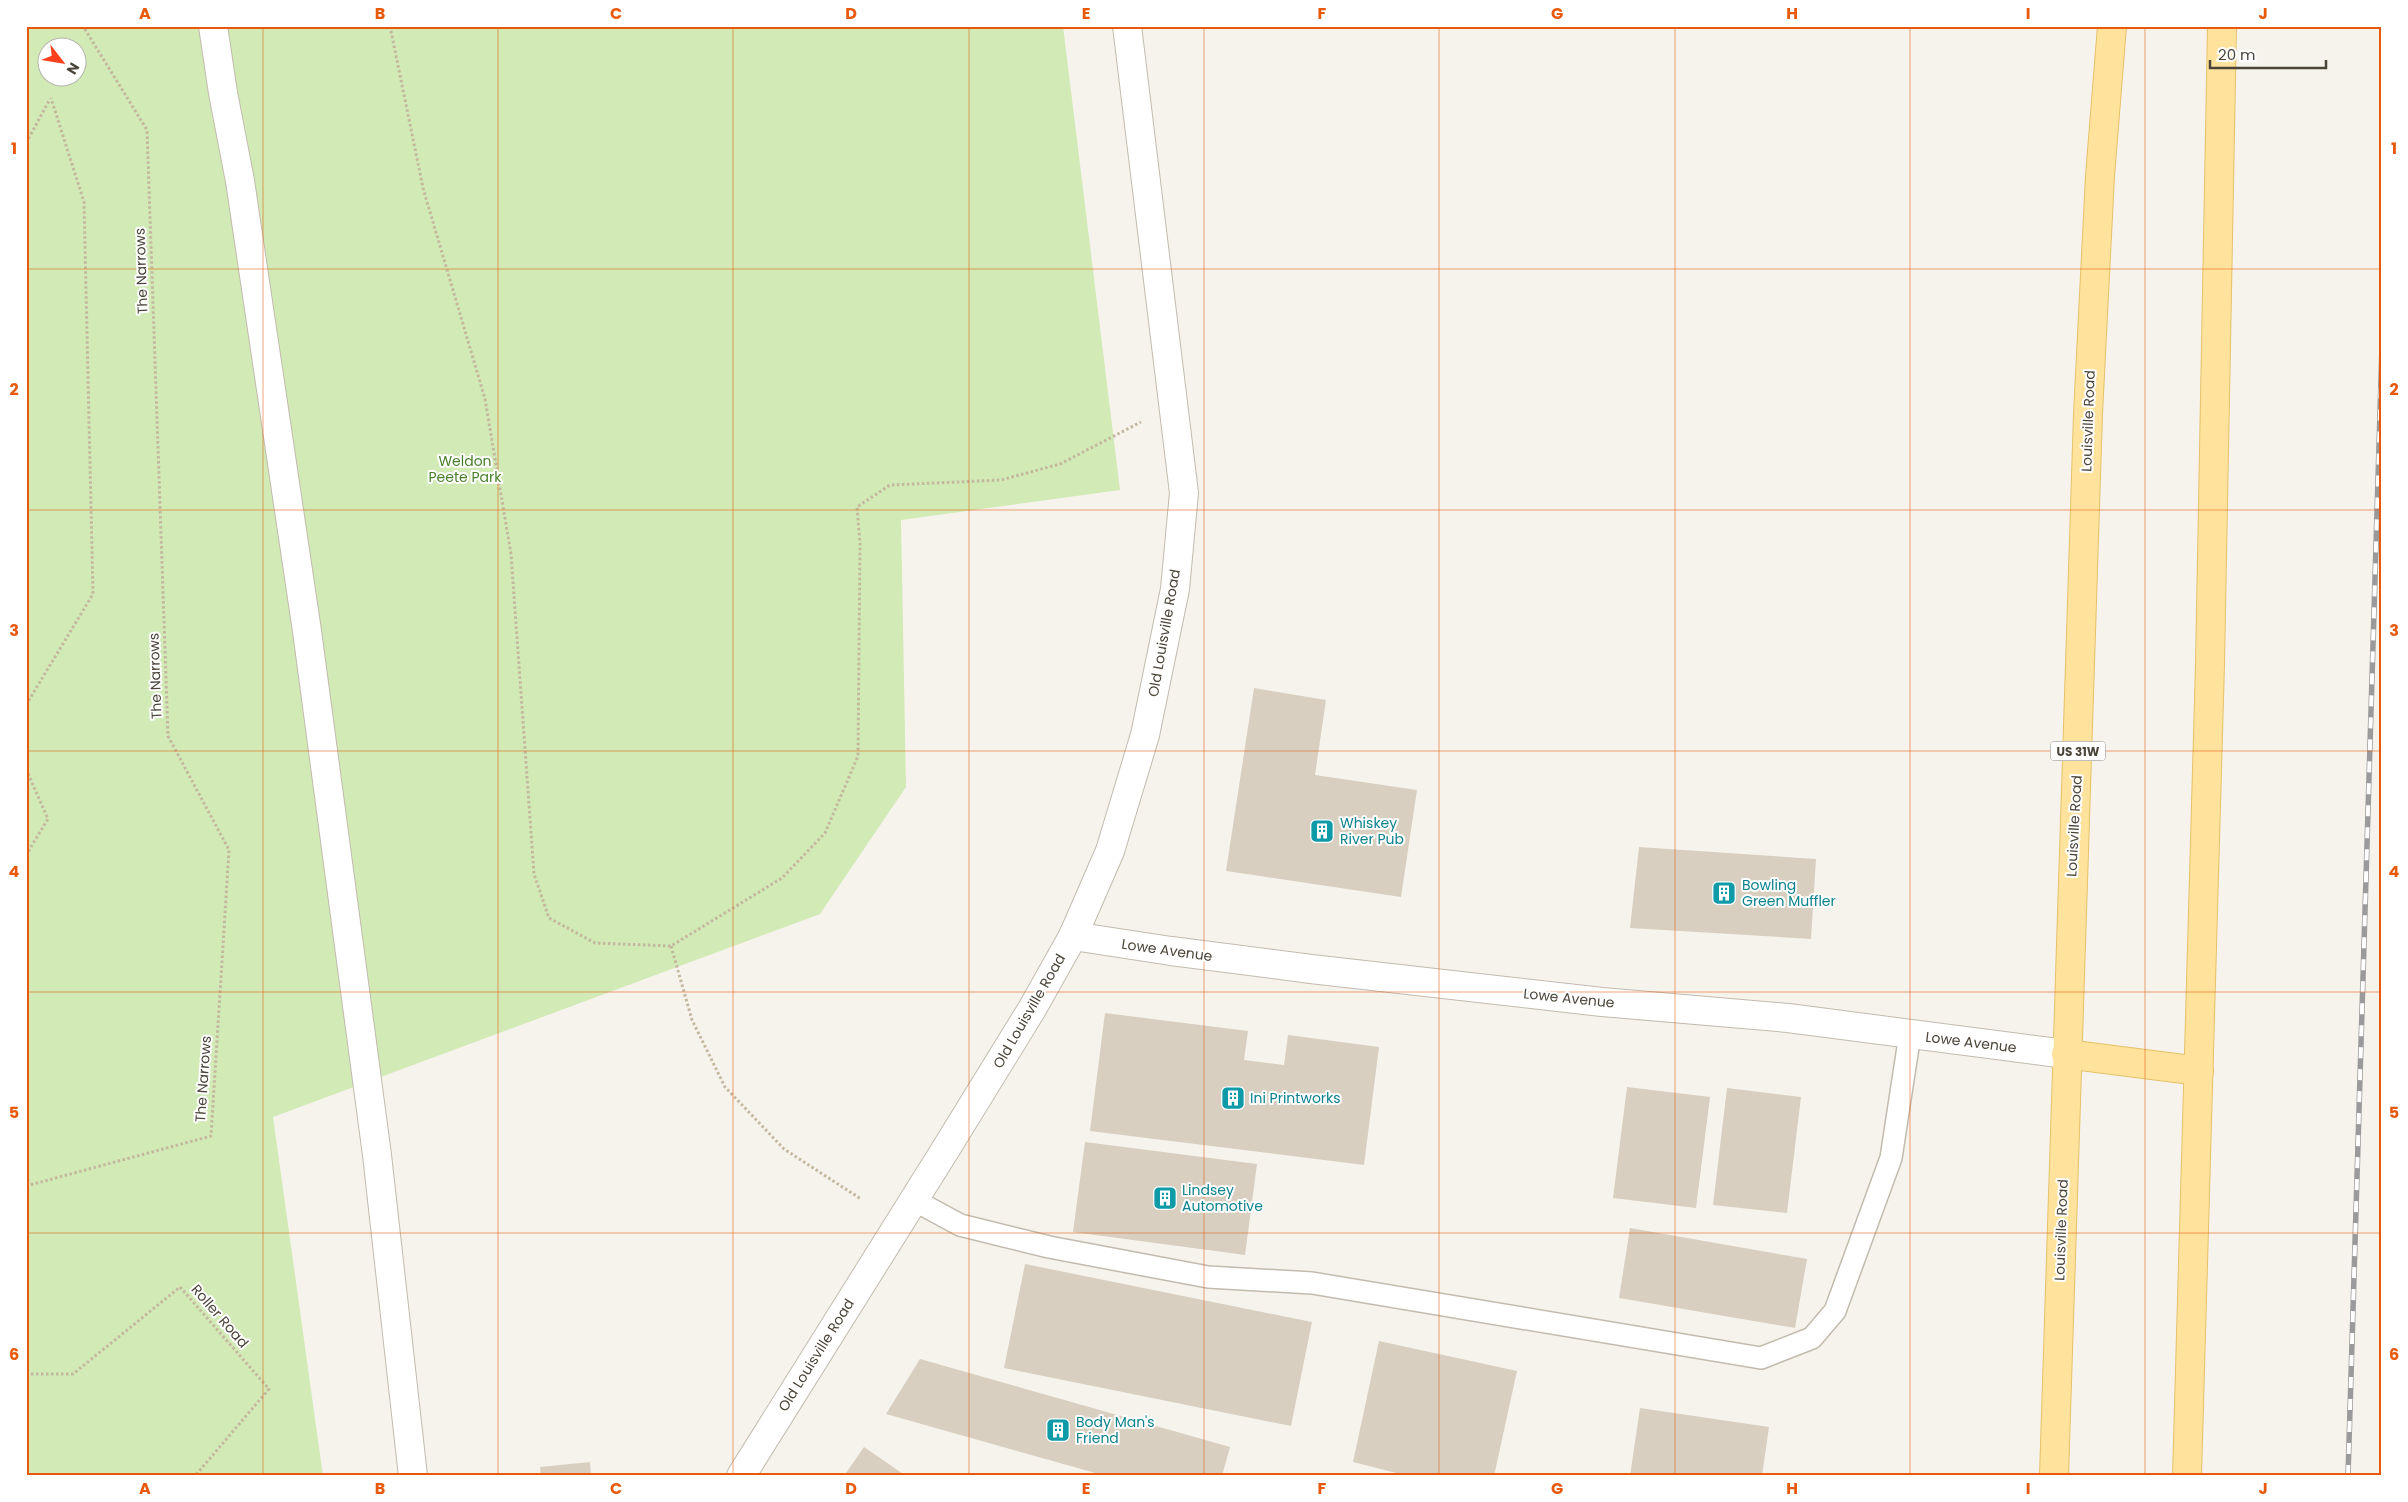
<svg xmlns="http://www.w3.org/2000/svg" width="2408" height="1502" font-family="Poppins,sans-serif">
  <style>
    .green { fill: #d2eab5; fill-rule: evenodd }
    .building { fill: #d8cfc1 }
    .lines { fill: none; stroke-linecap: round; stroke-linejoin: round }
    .service-casing { stroke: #c2bbae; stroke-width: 24 }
    .minor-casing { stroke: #c2bbae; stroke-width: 30 }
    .tertiary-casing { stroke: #c2bbae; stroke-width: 30 }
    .primary-casing { stroke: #e6c16a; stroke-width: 30 }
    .path { stroke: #c4b79f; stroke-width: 3; stroke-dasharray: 2.5 2.5; stroke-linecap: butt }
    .service { stroke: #fff; stroke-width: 21 }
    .minor { stroke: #fff; stroke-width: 28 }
    .tertiary { stroke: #fff; stroke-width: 28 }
    .primary { stroke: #ffe39c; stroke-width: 28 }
    .rail-casing { stroke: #9a9a9a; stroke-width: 5.5 }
    .rail { stroke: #fff; stroke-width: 4; stroke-dasharray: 11; stroke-linecap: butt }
    .grid { fill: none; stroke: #e8590c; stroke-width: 1; stroke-opacity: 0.55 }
    .labels { text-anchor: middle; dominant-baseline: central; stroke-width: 4; stroke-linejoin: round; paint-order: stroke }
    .shield { fill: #fff; stroke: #817c74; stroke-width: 1 }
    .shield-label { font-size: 12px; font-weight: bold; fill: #4b4439 }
    .street-label { font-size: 14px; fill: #4b4439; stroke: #fff }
    .park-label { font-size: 14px; fill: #4a7f2a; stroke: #fff }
    .culture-label { font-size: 14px; fill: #0d838f; stroke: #fff; text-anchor: start }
    .neatline { fill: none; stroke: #e8590c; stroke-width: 2 }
    .grid-label { font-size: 16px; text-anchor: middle; font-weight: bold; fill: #e8590c }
  </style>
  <rect width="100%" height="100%" fill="#f6f3ec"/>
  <path class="green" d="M26,26H1063L1120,490L901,520L906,787L820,914L273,1117L323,1476H26ZM48,48H78V78H48Z"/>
  <g class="building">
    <path d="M1254,688L1326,700L1315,775L1417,790L1401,897L1226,871Z"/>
    <path d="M1639,847L1816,859L1811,939L1630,928Z"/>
    <path d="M1105,1013L1248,1031L1244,1060L1284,1065L1288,1035L1379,1047L1364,1165L1090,1131Z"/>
    <path d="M1627,1087L1710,1097L1696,1208L1613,1198Z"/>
    <path d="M1727,1088L1801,1097L1787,1213L1713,1205Z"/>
    <path d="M1085,1142L1257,1164L1245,1255L1073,1232Z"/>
    <path d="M1630,1228L1807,1259L1795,1328L1619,1298Z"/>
    <path d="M1025,1264L1312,1322L1291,1426L1004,1368Z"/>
    <path d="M1379,1341L1517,1371L1494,1476H1408L1353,1462Z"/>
    <path d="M920,1359L1230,1447L1222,1476H1106L886,1414Z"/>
    <path d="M1640,1408L1769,1427L1762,1476H1630Z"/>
    <path d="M864,1447L906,1476H844Z"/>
    <path d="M590,1462L591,1476H541L540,1467Z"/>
  </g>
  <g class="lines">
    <g class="service-casing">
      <path id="service" d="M914,1200L960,1225L1049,1247L1208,1277L1312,1283L1761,1358L1812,1338L1835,1311L1891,1158L1910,1034"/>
    </g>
    <g class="minor-casing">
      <g id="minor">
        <path d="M1073,936L1171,951L1311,969L1602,1002L1788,1018L2066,1054"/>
        <path d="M741,1476L947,1147L1032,1009L1073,936L1110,851L1145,735L1175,589L1184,493L1127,26"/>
      </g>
    </g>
    <g class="tertiary-casing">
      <path id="tertiary" d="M213,26L223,93L240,181L307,631L377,1155L413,1476"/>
    </g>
    <g class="primary-casing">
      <g id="primary">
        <path d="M2066,1054L2199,1071"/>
        <path d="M2054,1476L2088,414L2100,176L2112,26"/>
        <path d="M2187,1476L2210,664L2222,26"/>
      </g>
    </g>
    <g class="path">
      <path d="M390,26L423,188L485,399L511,554L534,874L549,918L595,943L671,946L782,878L825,833L858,756L860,544L857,507L890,485L1001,480L1060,464L1141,422"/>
      <path d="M26,143L50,99"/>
      <path d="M26,705L93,594L84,202L51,98"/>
      <path d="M26,769L48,819L26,855"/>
      <path d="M671,946L692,1020L725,1087L784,1149L861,1199"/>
      <path d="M26,1186L211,1136L229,850L168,736L147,130L83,26"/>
      <path d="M26,1374H73L180,1287L269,1389L195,1476"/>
    </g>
    <use href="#service" class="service"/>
    <use href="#minor" class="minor"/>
    <use href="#tertiary" class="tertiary"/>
    <use href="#primary" class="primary"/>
    <g class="rail-casing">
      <path id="rail" d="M2348,1476L2382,346"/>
    </g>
    <use href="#rail" class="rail"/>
  </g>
  <path class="grid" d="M263,26V1476M498,26V1476M733,26V1476M969,26V1476M1204,26V1476M1439,26V1476M1675,26V1476M1910,26V1476M2145,26V1476M26,269H2382M26,510H2382M26,751H2382M26,992H2382M26,1233H2382"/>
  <defs>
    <g id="building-square" transform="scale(1.25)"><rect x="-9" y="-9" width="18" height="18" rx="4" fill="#0f9aa8" stroke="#fff"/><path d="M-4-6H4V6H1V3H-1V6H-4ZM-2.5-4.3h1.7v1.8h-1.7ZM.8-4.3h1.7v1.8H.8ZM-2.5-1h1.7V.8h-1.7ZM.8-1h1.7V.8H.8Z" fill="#fff"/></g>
  </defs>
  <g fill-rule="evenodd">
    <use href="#building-square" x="1322" y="831"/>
    <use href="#building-square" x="1724" y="893"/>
    <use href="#building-square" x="1233" y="1098"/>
    <use href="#building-square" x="1165" y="1198"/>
    <use href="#building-square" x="1058" y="1430"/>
  </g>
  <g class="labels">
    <rect class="shield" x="2050.5" y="741.5" width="55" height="19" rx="4"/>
    <g class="shield-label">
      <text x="2078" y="751">US 31W</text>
    </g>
    <g class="street-label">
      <text transform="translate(141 271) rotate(-92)">The Narrows</text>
      <text transform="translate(2088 421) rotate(-88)">Louisville Road</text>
      <text transform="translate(1164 633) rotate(-80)">Old Louisville Road</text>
      <text transform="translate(155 676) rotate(-92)">The Narrows</text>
      <text transform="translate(2074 826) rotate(-87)">Louisville Road</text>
      <text transform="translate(1167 950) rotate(8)">Lowe Avenue</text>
      <text transform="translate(1569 998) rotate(6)">Lowe Avenue</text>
      <text transform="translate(1029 1011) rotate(-60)">Old Louisville Road</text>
      <text transform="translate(1971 1042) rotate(7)">Lowe Avenue</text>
      <text transform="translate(203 1079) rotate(-86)">The Narrows</text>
      <text transform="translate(2061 1230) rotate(-88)">Louisville Road</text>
      <text transform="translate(220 1316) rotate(49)">Roller Road</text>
      <text transform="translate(816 1355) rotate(-58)">Old Louisville Road</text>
    </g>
    <g class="park-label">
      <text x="465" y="461">Weldon<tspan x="465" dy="16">Peete Park</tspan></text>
    </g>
    <g class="culture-label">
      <text x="1340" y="823">Whiskey<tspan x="1340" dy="16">River Pub</tspan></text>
      <text x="1742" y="885">Bowling<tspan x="1742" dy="16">Green Muffler</tspan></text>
      <text x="1250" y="1098">Ini Printworks</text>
      <text x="1182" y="1190">Lindsey<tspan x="1182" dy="16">Automotive</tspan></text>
      <text x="1076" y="1422">Body Man's<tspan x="1076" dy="16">Friend</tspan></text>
    </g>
  </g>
  <rect width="2408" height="1502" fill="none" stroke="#ffffff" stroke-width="55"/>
  <g transform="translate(62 62) rotate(121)"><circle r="24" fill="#ffffff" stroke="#b7b4b0"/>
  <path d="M0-4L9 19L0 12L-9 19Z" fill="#fc3f1d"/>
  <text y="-8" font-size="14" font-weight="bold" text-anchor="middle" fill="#4b4439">N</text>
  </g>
  <path d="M2210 60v8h116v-8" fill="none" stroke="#4b4439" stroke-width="2.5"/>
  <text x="2218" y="60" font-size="15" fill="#4b4439" stroke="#ffffff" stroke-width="4" paint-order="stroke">20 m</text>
  <rect x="28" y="28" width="2352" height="1446" class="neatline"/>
  <g class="grid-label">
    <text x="145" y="19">A</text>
    <text x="380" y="19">B</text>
    <text x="616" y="19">C</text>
    <text x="851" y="19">D</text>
    <text x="1086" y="19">E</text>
    <text x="1322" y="19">F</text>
    <text x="1557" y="19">G</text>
    <text x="1792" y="19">H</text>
    <text x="2028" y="19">I</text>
    <text x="2263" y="19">J</text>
    <text x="14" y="154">1</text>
    <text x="2394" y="154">1</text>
    <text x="14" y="395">2</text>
    <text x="2394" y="395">2</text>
    <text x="14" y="636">3</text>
    <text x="2394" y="636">3</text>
    <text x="14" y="877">4</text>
    <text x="2394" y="877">4</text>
    <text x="14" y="1118">5</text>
    <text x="2394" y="1118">5</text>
    <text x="14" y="1360">6</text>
    <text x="2394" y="1360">6</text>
    <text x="145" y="1494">A</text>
    <text x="380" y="1494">B</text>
    <text x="616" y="1494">C</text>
    <text x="851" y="1494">D</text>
    <text x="1086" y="1494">E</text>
    <text x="1322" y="1494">F</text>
    <text x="1557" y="1494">G</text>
    <text x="1792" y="1494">H</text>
    <text x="2028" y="1494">I</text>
    <text x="2263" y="1494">J</text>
  </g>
</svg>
